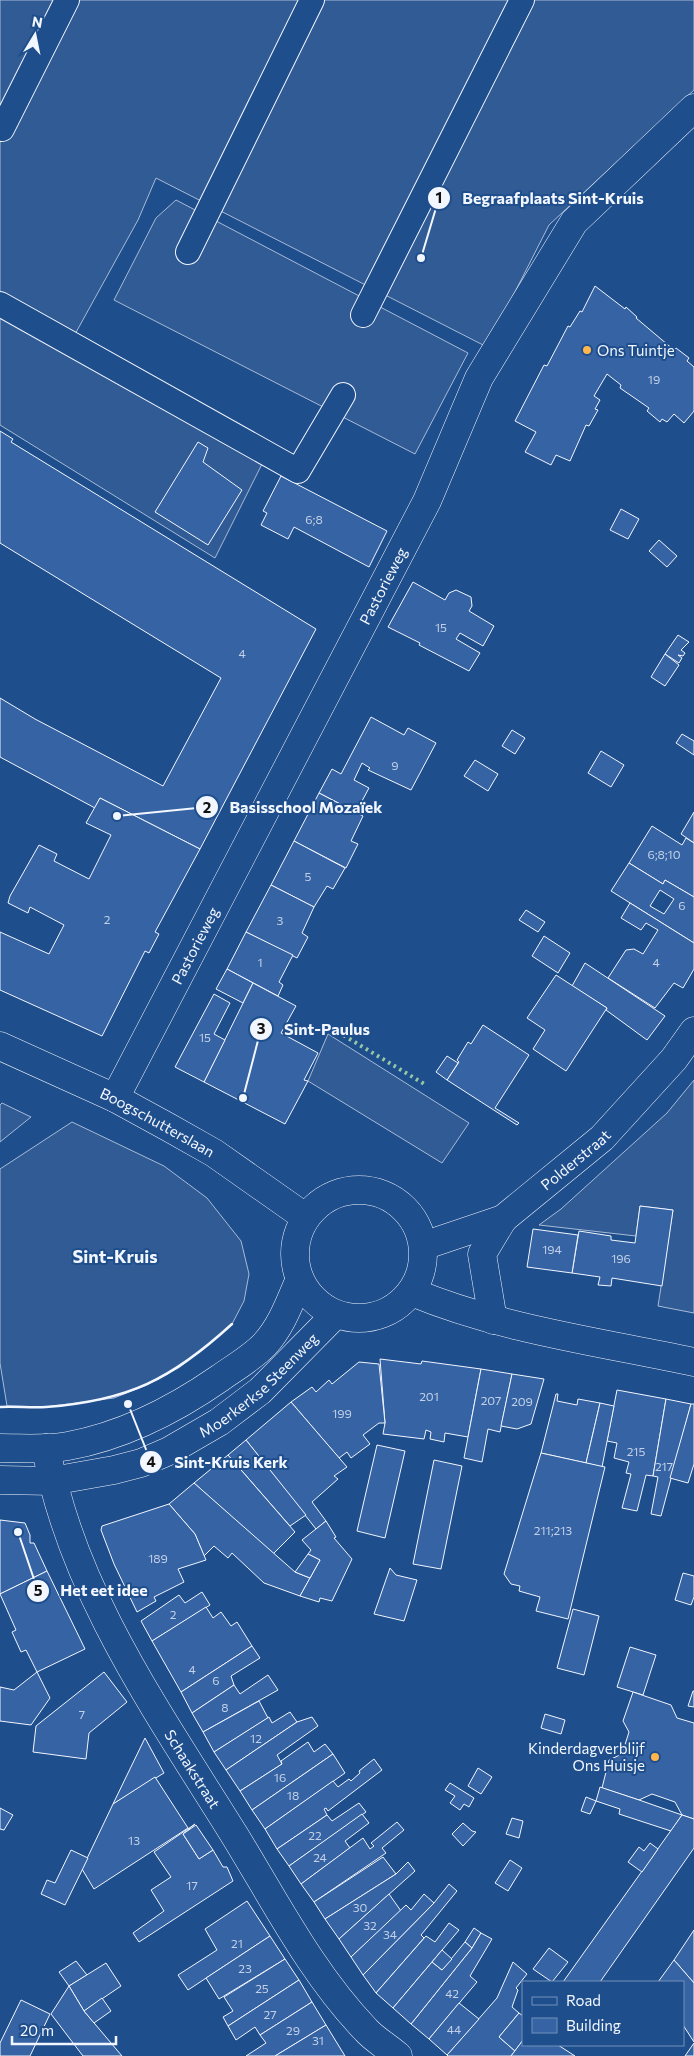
<svg xmlns="http://www.w3.org/2000/svg" width="694" height="2056" font-family="Commissioner,sans-serif">
  <style>
    .built { fill: #305b95; stroke: #a8bbd7 }
    .building { fill: #3563a3; stroke: #f2f6ff; fill-rule: evenodd }
    .lines { fill: none; stroke-linecap: round; stroke-linejoin: round }
    .pedestrian-casing { stroke: #f2f6ff; stroke-width: 26 }
    .minor-casing { stroke: #f2f6ff; stroke-width: 29 }
    .tertiary-casing { stroke: #f2f6ff; stroke-width: 29 }
    .pedestrian { stroke: #1f4e8c; stroke-width: 24 }
    .minor { stroke: #1f4e8c; stroke-width: 28 }
    .tertiary { stroke: #1f4e8c; stroke-width: 28 }
    .hedge { stroke: #97c8a6; stroke-width: 4; stroke-dasharray: 2.5 4; stroke-linecap: butt }
    .wall { stroke: #f2f6ff; stroke-width: 2.5 }
    .poi-dot { fill: #ffb74d; stroke: #1f4e8c; stroke-width: 2 }
    .labels { text-anchor: middle; dominant-baseline: central; stroke-width: 4; stroke-linejoin: round; paint-order: stroke }
    .number-label { font-size: 12px; fill: #c3d1e8 }
    .poi-label { font-size: 15px; fill: #f2f6ff; stroke: #1f4e8c; text-anchor: start }
    .street-label { font-size: 15px; fill: #f2f6ff; stroke: #1f4e8c }
    .quarter-label { font-size: 18px; font-weight: bold; fill: #f2f6ff; stroke: #1f4e8c }
    .leader { fill: none; stroke: #f2f6ff; stroke-width: 2 }
    .callout-dot { fill: #f2f6ff; stroke: #1f4e8c; stroke-width: 2 }
    .mark-label { font-size: 15px; text-anchor: middle; font-weight: bold; fill: #111 }
    .callout-label { font-size: 16px; text-anchor: middle; font-weight: bold; fill: #f2f6ff; stroke: #1f4e8c; stroke-width: 4; stroke-linejoin: round; paint-order: stroke }
  </style>
  <rect width="100%" height="100%" fill="#1f4e8c"/>
  <g class="built">
    <path d="M0,0H694V90L549,225L487,347L156,178L138,220L74,336L271,446L215,558L0,425Z"/>
    <path d="M176,200L468,353L415,454L114,300L156,218Z"/>
    <path d="M328,1034L469,1123L442,1163L308,1081Z"/>
    <path d="M694,1080V1313L658,1306L673,1210L640,1206L636,1236L539,1225L561,1209L667,1113Z"/>
    <path d="M2,1103L31,1117L0,1142V1105Z"/>
    <path d="M72,1122L164,1166L207,1198L241,1241L249,1274L244,1301L232,1324L213,1341L180,1367L147,1385L114,1398L45,1407L7,1406L0,1363V1169Z"/>
  </g>
  <g class="building">
    <path d="M595,286L625,309L626,307L637,317L636,318L674,350L676,348L689,358L687,361L694,367V411L684,423L674,414L667,422L662,419L660,422L647,411L649,408L620,388L621,385L607,374L594,396L600,400L595,409L598,410L589,426L586,425L570,461L556,455L551,465L525,452L536,432L515,421L544,365L547,366L568,326L570,327L580,311L582,312Z"/>
    <path d="M0,431L13,439L11,442L316,629L200,849L100,798L95,808L0,757V698L35,719L163,786L221,678L0,543Z"/>
    <path d="M198,442L208,448L203,462L242,490L208,545L155,512Z"/>
    <path d="M281,476L387,531L369,567L294,527L288,539L261,525L267,513L263,511Z"/>
    <path d="M621,509L639,519L628,539L610,530Z"/>
    <path d="M659,540L677,556L667,567L649,551Z"/>
    <path d="M413,582L445,600L449,593L456,590L471,597L472,606L469,611L494,626L483,646L460,633L456,639L480,653L469,671L419,645L420,643L388,627Z"/>
    <path d="M678,635L689,642L681,650L685,653L683,656L678,655L682,658L679,663L665,654Z"/>
    <path d="M665,654L679,665L665,686L651,677Z"/>
    <path d="M371,717L404,735L408,728L436,743L411,790L368,770L370,768L362,763L354,780L369,788L356,812L319,793L332,769L341,774Z"/>
    <path d="M512,730L525,738L515,754L502,746Z"/>
    <path d="M682,734L694,741V755L676,743Z"/>
    <path d="M601,751L624,765L611,787L588,773Z"/>
    <path d="M475,760L498,774L488,791L464,776Z"/>
    <path d="M319,793L363,816L351,841L358,844L346,868L294,841Z"/>
    <path d="M100,798L200,849L155,932L159,934L149,953L145,951L102,1036L0,990V932L49,954L64,925L30,907L28,913L8,903L10,896L39,845L57,854L54,861L89,879L111,835L86,823Z"/>
    <path d="M694,812V843L681,834Z"/>
    <path d="M652,826L682,845L686,838L694,843V897L665,880L663,884L629,863Z"/>
    <path d="M294,841L345,868L333,889L327,886L314,907L271,885Z"/>
    <path d="M629,863L663,884L665,880L694,897V943L611,891ZM660,890L674,899L664,914L650,906Z"/>
    <path d="M271,885L314,907L302,933L308,937L297,958L246,932Z"/>
    <path d="M630,903L694,943V969L683,988L674,983L655,1008L608,978L626,950L634,949L643,954L658,930L646,923L641,930L621,918Z"/>
    <path d="M526,910L545,922L538,932L519,920Z"/>
    <path d="M246,932L293,955L279,982L283,985L278,996L227,969Z"/>
    <path d="M544,936L570,953L558,973L532,956Z"/>
    <path d="M585,963L665,1016L647,1040L606,1010L607,1008L572,986Z"/>
    <path d="M227,969L253,983L243,1003L216,989Z"/>
    <path d="M556,975L607,1008L566,1071L533,1049L545,1030L527,1018Z"/>
    <path d="M253,983L296,1006L281,1033L318,1053L304,1080L308,1081L285,1124L204,1082Z"/>
    <path d="M214,994L230,1003L214,1034L225,1040L204,1082L175,1067Z"/>
    <path d="M483,1025L529,1055L495,1108L519,1123L517,1125L447,1080L459,1062L457,1060L468,1042L471,1044Z"/>
    <path d="M447,1056L458,1063L447,1080L436,1072Z"/>
    <path d="M640,1206L673,1210L662,1286L612,1278L611,1286L598,1285L600,1277L572,1273L579,1231L611,1236V1240L635,1243Z"/>
    <path d="M533,1229L578,1235L572,1273L527,1267Z"/>
    <path d="M380,1359L421,1364L422,1361L481,1369L468,1437L445,1433L444,1442L430,1439L431,1432L426,1430L424,1439L383,1434L385,1423Z"/>
    <path d="M359,1362L379,1364L385,1423H379L363,1435L370,1444L351,1458L347,1452L339,1458L291,1402L312,1387L316,1392L329,1380L332,1384Z"/>
    <path d="M481,1369L512,1374L500,1432L488,1429L482,1462L464,1458Z"/>
    <path d="M512,1374L544,1379L531,1424L517,1429L501,1426Z"/>
    <path d="M617,1390L666,1399L653,1476L646,1475L637,1511L622,1508L631,1474L626,1473L629,1462L614,1458L617,1443L607,1441Z"/>
    <path d="M556,1394H558L557,1401L577,1405L578,1399L600,1403L586,1463L541,1453Z"/>
    <path d="M666,1399L691,1404L661,1516L651,1514L658,1477L653,1476Z"/>
    <path d="M291,1402L347,1467L334,1476L338,1479L312,1502L326,1521L316,1529L246,1440Z"/>
    <path d="M600,1403L614,1406L602,1467L586,1463Z"/>
    <path d="M691,1404H694V1464L688,1483L670,1478Z"/>
    <path d="M246,1440L306,1515L290,1526L228,1455Z"/>
    <path d="M377,1445L405,1451L385,1538L357,1531Z"/>
    <path d="M541,1453L605,1467L568,1619L536,1611L540,1597L519,1591L520,1586L511,1584L504,1574Z"/>
    <path d="M228,1455L295,1532L273,1554L194,1483Z"/>
    <path d="M434,1460L462,1466L441,1569L413,1564Z"/>
    <path d="M194,1483L295,1572L310,1578L300,1596L264,1583L232,1553L228,1558L214,1546L204,1556L195,1534L169,1504Z"/>
    <path d="M169,1504L195,1534L206,1560L178,1569L184,1582L154,1597L156,1601L137,1612L114,1564L101,1530L102,1526Z"/>
    <path d="M0,1520L25,1523L30,1535V1543H34L47,1571L0,1594Z"/>
    <path d="M326,1521L336,1537L334,1538L352,1559L332,1601L320,1598L319,1602L300,1596L320,1560L308,1554L311,1550L302,1540Z"/>
    <path d="M308,1554L320,1560L310,1578L295,1572Z"/>
    <path d="M390,1568L396,1575L417,1580L404,1621L374,1614Z"/>
    <path d="M47,1571L85,1649L37,1672L26,1650L21,1652L12,1632L16,1630L0,1594Z"/>
    <path d="M683,1573L694,1576V1597L691,1605L675,1600Z"/>
    <path d="M202,1592L210,1605L152,1641L141,1621L179,1595L185,1603Z"/>
    <path d="M206,1607L213,1618L221,1612L231,1626L237,1622L252,1646L181,1692L152,1641Z"/>
    <path d="M573,1609L599,1616L584,1675L557,1668Z"/>
    <path d="M252,1646L260,1658L231,1676L234,1685L192,1713L181,1692Z"/>
    <path d="M630,1647L656,1655L643,1695L617,1687Z"/>
    <path d="M37,1672L50,1698L31,1725L0,1721V1687L14,1690Z"/>
    <path d="M104,1672L127,1702L89,1733L86,1759L33,1752L36,1726Z"/>
    <path d="M268,1675L278,1690L203,1732L192,1713L234,1685L240,1694Z"/>
    <path d="M693,1691H694V1707L688,1706Z"/>
    <path d="M633,1692L671,1705L677,1718L694,1723V1819L682,1815L675,1802L652,1794L639,1800L602,1788L609,1760L622,1754L629,1732L623,1721Z"/>
    <path d="M259,1701L268,1718L214,1752L203,1732Z"/>
    <path d="M290,1712L297,1722L226,1770L214,1752L269,1717L272,1723Z"/>
    <path d="M545,1714L565,1720L561,1734L541,1728Z"/>
    <path d="M312,1717L318,1726L277,1755L282,1764L240,1791L226,1770L297,1722Z"/>
    <path d="M145,1738L164,1773L113,1804Z"/>
    <path d="M308,1742L314,1752L325,1744L333,1754L252,1810L240,1791L282,1764L281,1761Z"/>
    <path d="M333,1754L345,1773L265,1829L252,1810Z"/>
    <path d="M374,1759L382,1770L328,1811L326,1808L324,1809L327,1815L277,1849L265,1829L333,1781L338,1787L349,1779L351,1781L360,1773L359,1771Z"/>
    <path d="M478,1768L492,1777L481,1794L468,1786Z"/>
    <path d="M155,1777L188,1828L94,1889L82,1869L113,1804Z"/>
    <path d="M450,1783L474,1798L469,1807L464,1804L460,1810L450,1803L455,1796L445,1790Z"/>
    <path d="M600,1787L639,1800L682,1815L671,1831L619,1814L620,1809L596,1801Z"/>
    <path d="M586,1797L596,1801L590,1814L581,1811Z"/>
    <path d="M359,1803L366,1812L289,1866L277,1849L327,1815L332,1821Z"/>
    <path d="M0,1808L13,1815L4,1830L0,1829Z"/>
    <path d="M362,1814L369,1823L345,1841L350,1848L301,1884L289,1866Z"/>
    <path d="M682,1815L694,1819V1848L600,1982H563Z"/>
    <path d="M512,1818L523,1821L519,1838L506,1834Z"/>
    <path d="M397,1822L404,1830L382,1848L386,1853L314,1902L301,1884L363,1838L370,1849L374,1846L371,1843Z"/>
    <path d="M463,1823L472,1831L476,1832L463,1846L452,1834Z"/>
    <path d="M195,1824L183,1834L199,1859L213,1850L223,1867H227L233,1881L139,1942L133,1933L164,1911L151,1890L171,1877L154,1852Z"/>
    <path d="M196,1825L213,1850L199,1859L183,1834Z"/>
    <path d="M650,1843L658,1849L642,1872L628,1862L639,1847L644,1851Z"/>
    <path d="M71,1850L88,1858L65,1905L41,1894L47,1880L55,1883Z"/>
    <path d="M383,1857L396,1874L325,1919L314,1902Z"/>
    <path d="M510,1860L522,1868L508,1891L495,1883Z"/>
    <path d="M408,1862L415,1871L339,1939L325,1919L396,1874Z"/>
    <path d="M449,1884L457,1891L421,1935L424,1938L376,1993L363,1975L434,1903Z"/>
    <path d="M389,1894L401,1911L351,1957L339,1939Z"/>
    <path d="M424,1894L434,1903L363,1975L351,1957L406,1905L411,1910Z"/>
    <path d="M247,1901L270,1936L188,1990L178,1975L217,1950L205,1929Z"/>
    <path d="M449,1923L459,1930L393,2008L376,1993L426,1936L435,1942Z"/>
    <path d="M474,1928L481,1933L472,1948L465,1942Z"/>
    <path d="M694,1930V1983L674,1960Z"/>
    <path d="M481,1933L492,1939L470,1976L477,1982L429,2039L411,2024L472,1948Z"/>
    <path d="M270,1936L285,1959L219,1999L206,1978Z"/>
    <path d="M465,1942L472,1948L411,2024L393,2008L432,1962L442,1970Z"/>
    <path d="M549,1948L568,1962L552,1982L533,1969Z"/>
    <path d="M442,1950L452,1959L442,1970L432,1962Z"/>
    <path d="M285,1959L299,1980L228,2026L223,2017L233,2011L224,1997Z"/>
    <path d="M674,1960L694,1983V2042L683,2025V1982H658Z"/>
    <path d="M76,1961L87,1975L69,1986L59,1972Z"/>
    <path d="M513,1962L527,1974L516,1988L518,1990L512,2007L519,2013L499,2037L515,2051L511,2056H448L447,2055L497,1998Z"/>
    <path d="M106,1963L121,1986L84,2011L69,1986Z"/>
    <path d="M299,1980L312,2002L260,2035L255,2027L236,2040L228,2026Z"/>
    <path d="M69,1986L84,2011L122,2056H83L51,2014Z"/>
    <path d="M102,1998L111,2011L94,2023L84,2011Z"/>
    <path d="M21,2000L50,2014L30,2056H0V2043Z"/>
    <path d="M312,2002L326,2025L275,2056H246L266,2043L260,2035Z"/>
    <path d="M459,2003L479,2019L447,2055L429,2039Z"/>
    <path d="M519,2013L523,2016V2040L515,2051L499,2037Z"/>
    <path d="M326,2025L345,2056H275Z"/>
    <path d="M523,2040V2045H558L575,2056H511Z"/>
    <path d="M694,2043V2056H685Z"/>
  </g>
  <g class="lines">
    <g class="pedestrian-casing">
      <g id="pedestrian">
        <path d="M2,129L67,0"/>
        <path d="M188,252L312,0"/>
        <path d="M0,304L298,471L343,395"/>
        <path d="M363,315L522,0"/>
      </g>
    </g>
    <g class="minor-casing">
      <g id="minor">
        <path id="s1" d="M0,1046L115,1098L168,1127L214,1153L305,1217"/>
        <path id="s2" d="M115,1098L427,501L479,378L574,222L694,108"/>
        <path id="s3" d="M423,1246L503,1219L602,1138L674,1059L694,1031"/>
        <path d="M493,1320L482,1254L503,1219"/>
        <path id="s4" d="M46,1448C71,1591 160,1715 235,1836C275,1901 312,1974 366,2030C375,2040 388,2047 398,2056"/>
      </g>
    </g>
    <g class="tertiary-casing">
      <g id="tertiary">
        <circle cx="359" cy="1254" r="64"/>
        <path d="M412,1292C501,1329 599,1342 694,1362"/>
        <path d="M0,1448C23,1448 46,1450 68,1446C123,1436 174,1410 220,1378C234,1368 253,1357 265,1344C281,1327 290,1302 299,1281"/>
        <path id="s5" d="M0,1480L52,1481L114,1470L141,1463L169,1451L219,1422L260,1391L335,1315"/>
      </g>
    </g>
    <use href="#pedestrian" class="pedestrian"/>
    <use href="#minor" class="minor"/>
    <use href="#tertiary" class="tertiary"/>
    <path class="hedge" d="M338,1032L426,1085"/>
    <path class="wall" d="M0,1407C15,1406 31,1408 46,1407C128,1401 172,1379 232,1324"/>
  </g>
  <g class="poi-dot">
    <circle cx="587" cy="350" r="5"/>
    <circle cx="655" cy="1757" r="5"/>
  </g>
  <g class="labels">
    <g class="number-label">
      <text x="654" y="379">19</text>
      <text x="314" y="519">6;8</text>
      <text x="441" y="627">15</text>
      <text x="242" y="653">4</text>
      <text x="395" y="765">9</text>
      <text x="664" y="854">6;8;10</text>
      <text x="308" y="876">5</text>
      <text x="682" y="905">6</text>
      <text x="107" y="919">2</text>
      <text x="280" y="920">3</text>
      <text x="260" y="962">1</text>
      <text x="656" y="962">4</text>
      <text x="205" y="1037">15</text>
      <text x="552" y="1249">194</text>
      <text x="621" y="1258">196</text>
      <text x="429" y="1396">201</text>
      <text x="491" y="1400">207</text>
      <text x="522" y="1401">209</text>
      <text x="342" y="1413">199</text>
      <text x="636" y="1451">215</text>
      <text x="664" y="1466">217</text>
      <text x="553" y="1530">211;213</text>
      <text x="158" y="1558">189</text>
      <text x="173" y="1614">2</text>
      <text x="192" y="1669">4</text>
      <text x="216" y="1680">6</text>
      <text x="225" y="1707">8</text>
      <text x="82" y="1714">7</text>
      <text x="256" y="1738">12</text>
      <text x="280" y="1777">16</text>
      <text x="293" y="1795">18</text>
      <text x="315" y="1835">22</text>
      <text x="134" y="1840">13</text>
      <text x="320" y="1857">24</text>
      <text x="192" y="1885">17</text>
      <text x="360" y="1907">30</text>
      <text x="370" y="1925">32</text>
      <text x="390" y="1934">34</text>
      <text x="237" y="1943">21</text>
      <text x="245" y="1968">23</text>
      <text x="262" y="1988">25</text>
      <text x="452" y="1993">42</text>
      <text x="270" y="2014">27</text>
      <text x="454" y="2029">44</text>
      <text x="293" y="2030">29</text>
      <text x="318" y="2040">31</text>
    </g>
    <g class="poi-label">
      <text x="597" y="350">Ons Tuintje</text>
      <text x="645" y="1748" text-anchor="end">Kinderdagverblijf<tspan x="645" dy="17">Ons Huisje</tspan></text>
    </g>
    <g class="street-label">
      <text stroke="none"><textPath href="#s2" startOffset="578">Pastorieweg</textPath></text>
      <text stroke="none"><textPath href="#s2" startOffset="172">Pastorieweg</textPath></text>
      <text stroke="none"><textPath href="#s1" startOffset="175">Boogschutterslaan</textPath></text>
      <text stroke="none"><textPath href="#s3" startOffset="178">Polderstraat</textPath></text>
      <text stroke="none"><textPath href="#s5" startOffset="285">Moerkerkse Steenweg</textPath></text>
      <text stroke="none"><textPath href="#s4" startOffset="355">Schaakstraat</textPath></text>
    </g>
    <g class="quarter-label">
      <text x="115" y="1256">Sint-Kruis</text>
    </g>
  </g>
  <path class="leader" d="M421 258L439 198M117 816L207 807M243 1098L261 1029M128 1404L151 1462M18 1532L38 1591"/>
  <g class="callout-dot">
    <circle cx="421" cy="258" r="5"/>
    <circle cx="117" cy="816" r="5"/>
    <circle cx="243" cy="1098" r="5"/>
    <circle cx="128" cy="1404" r="5"/>
    <circle cx="18" cy="1532" r="5"/>
    <circle cx="439" cy="198" r="12"/>
    <circle cx="207" cy="807" r="12"/>
    <circle cx="261" cy="1029" r="12"/>
    <circle cx="151" cy="1462" r="12"/>
    <circle cx="38" cy="1591" r="12"/>
  </g>
  <g class="mark-label">
    <text x="439" y="203">1</text>
    <text x="207" y="813">2</text>
    <text x="261" y="1034">3</text>
    <text x="151" y="1467">4</text>
    <text x="38" y="1596">5</text>
  </g>
  <g class="callout-label">
    <text x="553" y="204">Begraafplaats Sint-Kruis</text>
    <text x="306" y="813">Basisschool Mozaïek</text>
    <text x="327" y="1035">Sint-Paulus</text>
    <text x="231" y="1468">Sint-Kruis Kerk</text>
    <text x="104" y="1596">Het eet idee</text>
  </g>
  <rect x="522" y="1981" width="162" height="65" fill="#1f4e8c" stroke="#7391ba"/>
  <rect x="532" y="1997" width="25" height="8" fill="#1f4e8c" stroke="#7391ba"/>
  <text x="566" y="2006" font-size="15" fill="#f2f6ff">Road</text>
  <rect x="532" y="2018" width="25" height="15" fill="#3563a3" stroke="#7391ba"/>
  <text x="566" y="2031" font-size="15" fill="#f2f6ff">Building</text>
  <g transform="translate(35 35) rotate(10)" stroke="#1f4e8c" stroke-width="4" paint-order="stroke">
  <path d="M0-4L9 19L0 12L-9 19Z" fill="#f2f6ff"/>
  <text y="-8" font-size="14" font-weight="bold" text-anchor="middle" fill="#f2f6ff">N</text>
  </g>
  <path d="M12 2036v8h104v-8" fill="none" stroke="#f2f6ff" stroke-width="2.5"/>
  <text x="20" y="2036" font-size="15" fill="#f2f6ff" stroke="#1f4e8c" stroke-width="4" paint-order="stroke">20 m</text>
</svg>
